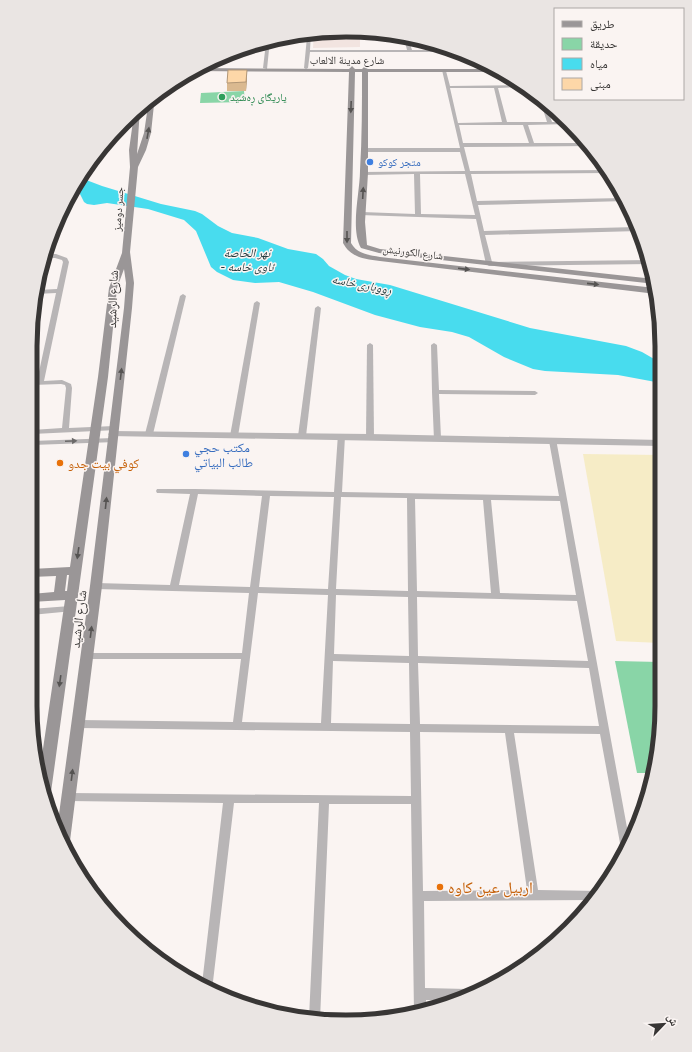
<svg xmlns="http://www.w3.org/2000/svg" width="692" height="1052" font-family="Cabin,'Noto Naskh Arabic',sans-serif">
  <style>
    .built { fill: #f2e4e0 }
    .green { fill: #89d5a7 }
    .sand { fill: #f6ecc6 }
    .water { fill: #48dcee }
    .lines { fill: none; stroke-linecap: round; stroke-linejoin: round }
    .minor { fill: #b8b5b6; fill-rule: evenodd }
    .tertiary { fill: #b8b5b6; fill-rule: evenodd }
    .secondary { fill: #9a9697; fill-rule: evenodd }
    .wall { fill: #dab990 }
    .shaded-wall { fill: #b19676 }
    .building { fill: #fdd7a8; stroke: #b19676 }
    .oneway { fill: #555352 }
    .oneway2 { fill: #6b6969 }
    .leisure-dot { fill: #2e9e5b; stroke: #faf4f2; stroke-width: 1.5 }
    .shop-dot { fill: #3f7fe0; stroke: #faf4f2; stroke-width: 1.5 }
    .food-dot { fill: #e8710a; stroke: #faf4f2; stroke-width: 1.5 }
    .labels { text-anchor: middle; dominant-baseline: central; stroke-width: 3; stroke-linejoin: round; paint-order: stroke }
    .far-street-label { font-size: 11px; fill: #383635; stroke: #faf4f2 }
    .far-leisure-label { font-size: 11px; fill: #27864d; stroke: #faf4f2; text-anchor: start }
    .far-shop-label { font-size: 11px; fill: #366cbe; stroke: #faf4f2; text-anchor: start }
    .far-water-label { font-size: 12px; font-style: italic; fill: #21393c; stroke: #faf4f2 }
    .street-label { font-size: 13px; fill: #383635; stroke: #faf4f2 }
    .shop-label { font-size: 13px; fill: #366cbe; stroke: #faf4f2; text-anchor: start }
    .food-label { font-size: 13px; fill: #c56008; stroke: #faf4f2; text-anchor: start }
    .near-food-label { font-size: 16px; fill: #c56008; stroke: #faf4f2; text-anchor: start }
    .rim { fill: none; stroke: #383635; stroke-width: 5 }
  </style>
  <rect width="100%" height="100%" fill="#faf4f2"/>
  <path class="built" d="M326,31L360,32V47L313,48L314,33Z"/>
  <g class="green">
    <path d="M244,91L245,102L200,103L201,93Z"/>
    <path d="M615,661L660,662L659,747L651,773H637Z"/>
  </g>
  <path class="sand" d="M583,454L661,455L660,643L616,641Z"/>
  <path class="water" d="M81,178L102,186L161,204L195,211L202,214L218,226L232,233L258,238L288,249L316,254L323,259L329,266L345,275L356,279L390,285L530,328L626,346L642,352L661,363V383L618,375L545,371L533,369L504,357L469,337L452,332L420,327L375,315L313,292L279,282L255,283L233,280L217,272L211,267L196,231L184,220L148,209L107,203L94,205L87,204L84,202L76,186Z"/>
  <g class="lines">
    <g class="minor">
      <path d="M311,33L310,50H407L404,38H365L363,37L365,36H400L408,38L412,50H454L459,52H310L308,68L306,69L304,68L307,37L292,36Z"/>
      <path d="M266,40H270L267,69L263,68L265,51H237L243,49H265Z"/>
      <path d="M480,62L485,64V68H481Z"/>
      <path d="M442,70L446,71L450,86L521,85L524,87L498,88L507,122H547L540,100L541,99L545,102L552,122H567L569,124L528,125L534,143H587L590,146L464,147L470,171L607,170L609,173L471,174L477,201L624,198L626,201L478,205L484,231L637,227L639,231L485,235L492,262L650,260L651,264L489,266L486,264L476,219L360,215L359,214L362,212L415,214L414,174L364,175L362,174V172L465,171L460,152H364L361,150L364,148H460ZM450,88H494L502,122L458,123ZM459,125H523L529,143H463ZM420,174H465L475,215L421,214Z"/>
      <path d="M48,254H56L67,258L69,262L44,381L62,380L71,384L72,388L69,428L114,426L118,428L117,430L32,434V430L62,428L66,388L65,385L61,384L32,385V381H37L56,293L36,294L37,290L57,289L63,262L62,260L55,258H47Z"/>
      <path d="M183,294L186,296L153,434L149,436L145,434L180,296Z"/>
      <path d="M257,301L260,303L238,436L234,438L230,436L254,303Z"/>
      <path d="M318,306L321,308L306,436L302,438L298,436L315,308Z"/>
      <path d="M370,343L373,345L374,437L370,439L366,437L367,345Z"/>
      <path d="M434,343L437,345L439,390L535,391L538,393L535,395L439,394L441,438L437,440H434L432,392L431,345Z"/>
      <path d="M338,434H344L345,436L342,492L559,496L549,441L550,439H556L630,844L623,855L622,854L600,734L514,733L538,890L599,891L593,900L424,901L425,988L467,989L471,991L472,993L454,1000H426V1011L414,1013L411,804H329L320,1020L309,1018L319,803H234L212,990L202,984L223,803L69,801L65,800L64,797L65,794L69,793L411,796L410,732L79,728L76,727L74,724L76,721L79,720L233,722L241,659H88L85,658L83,656L85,654L88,653H242L249,593L96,589L93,588L92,586L93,584L96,583L170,585L190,494L160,493H157L156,491L157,489H195L334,492ZM198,494L262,496L250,587L179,585ZM270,496L334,497L328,589L259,587ZM341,497L407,498L408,591L336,589ZM415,499L483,500L491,593L417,591ZM491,500L560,501L576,595L500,593ZM258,593L328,595L321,723L242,722ZM336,595L408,597L409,656L334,654ZM417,597L577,601L588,661L418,656ZM333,661L409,663L410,724L331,723ZM418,663L589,668L599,726L420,724ZM420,732L505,733L527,890L423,891Z"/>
      <path d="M113,438H116L117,440L116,442L32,445V441Z"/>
      <path d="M70,606L73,607L74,609L73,611L31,615V609Z"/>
    </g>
    <path class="tertiary" d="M113,431L370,434L661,440V446L110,436L108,434Z"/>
    <g class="secondary">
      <path d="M352,66L355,69H362L365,66L368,69H497L503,72H368V173L365,222L367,245L380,249L654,279L655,284L379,253L361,248C350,229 360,192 360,171C362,138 362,105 362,72H355L351,243C357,254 369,255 380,257L655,288L656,294L380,261C365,259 351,258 343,243L349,72L192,71L197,68L349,69Z"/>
      <path d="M155,95L151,133L146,150L138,167L130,252L134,283L132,308L102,586L70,841L66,846L57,829L90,586L124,308L126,283L124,269L117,288L108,377L51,792L49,796L45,797L40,769L65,600L31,602V594L54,592L56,576L31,577V569L70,567L98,377L109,288L122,253L130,167L129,150L134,114L140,108L137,154L144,133L149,99ZM67,575H69L67,591H65Z"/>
    </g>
  </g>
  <path class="wall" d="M247,78L246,91H227V83Z"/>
  <path class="shaded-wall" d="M247,70V78L246,91V82Z"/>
  <path class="building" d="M228,70H247L246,82L227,83Z"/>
  <defs><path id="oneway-solid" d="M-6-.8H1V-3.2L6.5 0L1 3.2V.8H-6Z"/></defs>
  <g class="oneway">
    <use href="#oneway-solid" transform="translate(351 107) rotate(92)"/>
    <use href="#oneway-solid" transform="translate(148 133) rotate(-80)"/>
    <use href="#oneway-solid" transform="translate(363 193) rotate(-87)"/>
    <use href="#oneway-solid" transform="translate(347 237) rotate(90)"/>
    <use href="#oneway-solid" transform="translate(464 269) rotate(7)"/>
    <use href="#oneway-solid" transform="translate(593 284) rotate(6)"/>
    <use href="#oneway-solid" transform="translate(121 374) rotate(-83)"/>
    <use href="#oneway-solid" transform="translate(106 503) rotate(-84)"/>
    <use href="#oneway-solid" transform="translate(78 553) rotate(98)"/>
    <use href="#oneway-solid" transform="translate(91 632) rotate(-83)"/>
    <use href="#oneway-solid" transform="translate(60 681) rotate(98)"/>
    <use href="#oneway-solid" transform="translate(72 775) rotate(-83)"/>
  </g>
  <use class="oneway2" href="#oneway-solid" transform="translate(71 441) rotate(-3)"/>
  <circle class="leisure-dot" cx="222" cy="97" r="4"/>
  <g class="shop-dot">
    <circle cx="370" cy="162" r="4"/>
    <circle cx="186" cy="454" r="4"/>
  </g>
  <g class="food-dot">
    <circle cx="60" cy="463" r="4"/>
    <circle cx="440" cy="887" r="4"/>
  </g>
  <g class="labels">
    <g class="far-street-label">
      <text x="347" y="60">شارع مدينة الالعاب</text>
      <text transform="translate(118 209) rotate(-86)">جسر دوميز</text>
      <text transform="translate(413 252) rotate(7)">شارع الكورنيش</text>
    </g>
    <g class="far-leisure-label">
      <text x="230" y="97">یاریگای ڕەشید</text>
    </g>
    <g class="far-shop-label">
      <text x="378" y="162">متجر كوكو</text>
    </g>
    <g class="far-water-label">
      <text x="247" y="252">نهر الخاصة<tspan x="247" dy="14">- ئاوی خاسە</tspan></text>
      <text transform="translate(362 284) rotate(11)">ڕووباری خاسە</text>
    </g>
    <g class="street-label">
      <text transform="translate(112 299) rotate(-88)">شارع الرشيد</text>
      <text transform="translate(78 619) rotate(-83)">شارع الرشيد</text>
    </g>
    <g class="shop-label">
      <text x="194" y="447">مكتب حجي<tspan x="194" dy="15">طالب البياتي</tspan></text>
    </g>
    <g class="food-label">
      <text x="68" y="463">كوفي بيت جدو</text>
    </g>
    <g class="near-food-label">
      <text x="448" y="887">اربيل عين كاوه</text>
    </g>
  </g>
  <path d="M0 0H692V1052H0ZM346 37H346A309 309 0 0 1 655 346V706A309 309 0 0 1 346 1015H346A309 309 0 0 1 37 706V346A309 309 0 0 1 346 37Z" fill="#eae5e3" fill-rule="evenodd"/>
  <path class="rim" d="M346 37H346A309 309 0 0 1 655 346V706A309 309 0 0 1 346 1015H346A309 309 0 0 1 37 706V346A309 309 0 0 1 346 37Z"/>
  <rect x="554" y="8" width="130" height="92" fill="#faf4f2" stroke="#aca8a6"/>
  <rect x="562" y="21" width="20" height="6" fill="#9a9697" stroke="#aca8a6"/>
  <text x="590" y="28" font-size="12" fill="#383635">طريق</text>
  <rect x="562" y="38" width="20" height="12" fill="#89d5a7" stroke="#aca8a6"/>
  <text x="590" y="48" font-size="12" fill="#383635">حديقة</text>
  <rect x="562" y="58" width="20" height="12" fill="#48dcee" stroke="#aca8a6"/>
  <text x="590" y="68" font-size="12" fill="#383635">مياه</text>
  <rect x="562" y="78" width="20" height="12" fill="#fdd7a8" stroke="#aca8a6"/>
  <text x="590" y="88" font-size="12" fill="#383635">مبنى</text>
  <g transform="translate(664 1024) rotate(65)" stroke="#faf4f2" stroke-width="3" paint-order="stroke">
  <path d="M0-3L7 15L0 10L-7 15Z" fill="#383635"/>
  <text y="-6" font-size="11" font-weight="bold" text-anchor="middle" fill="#383635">ش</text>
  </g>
</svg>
